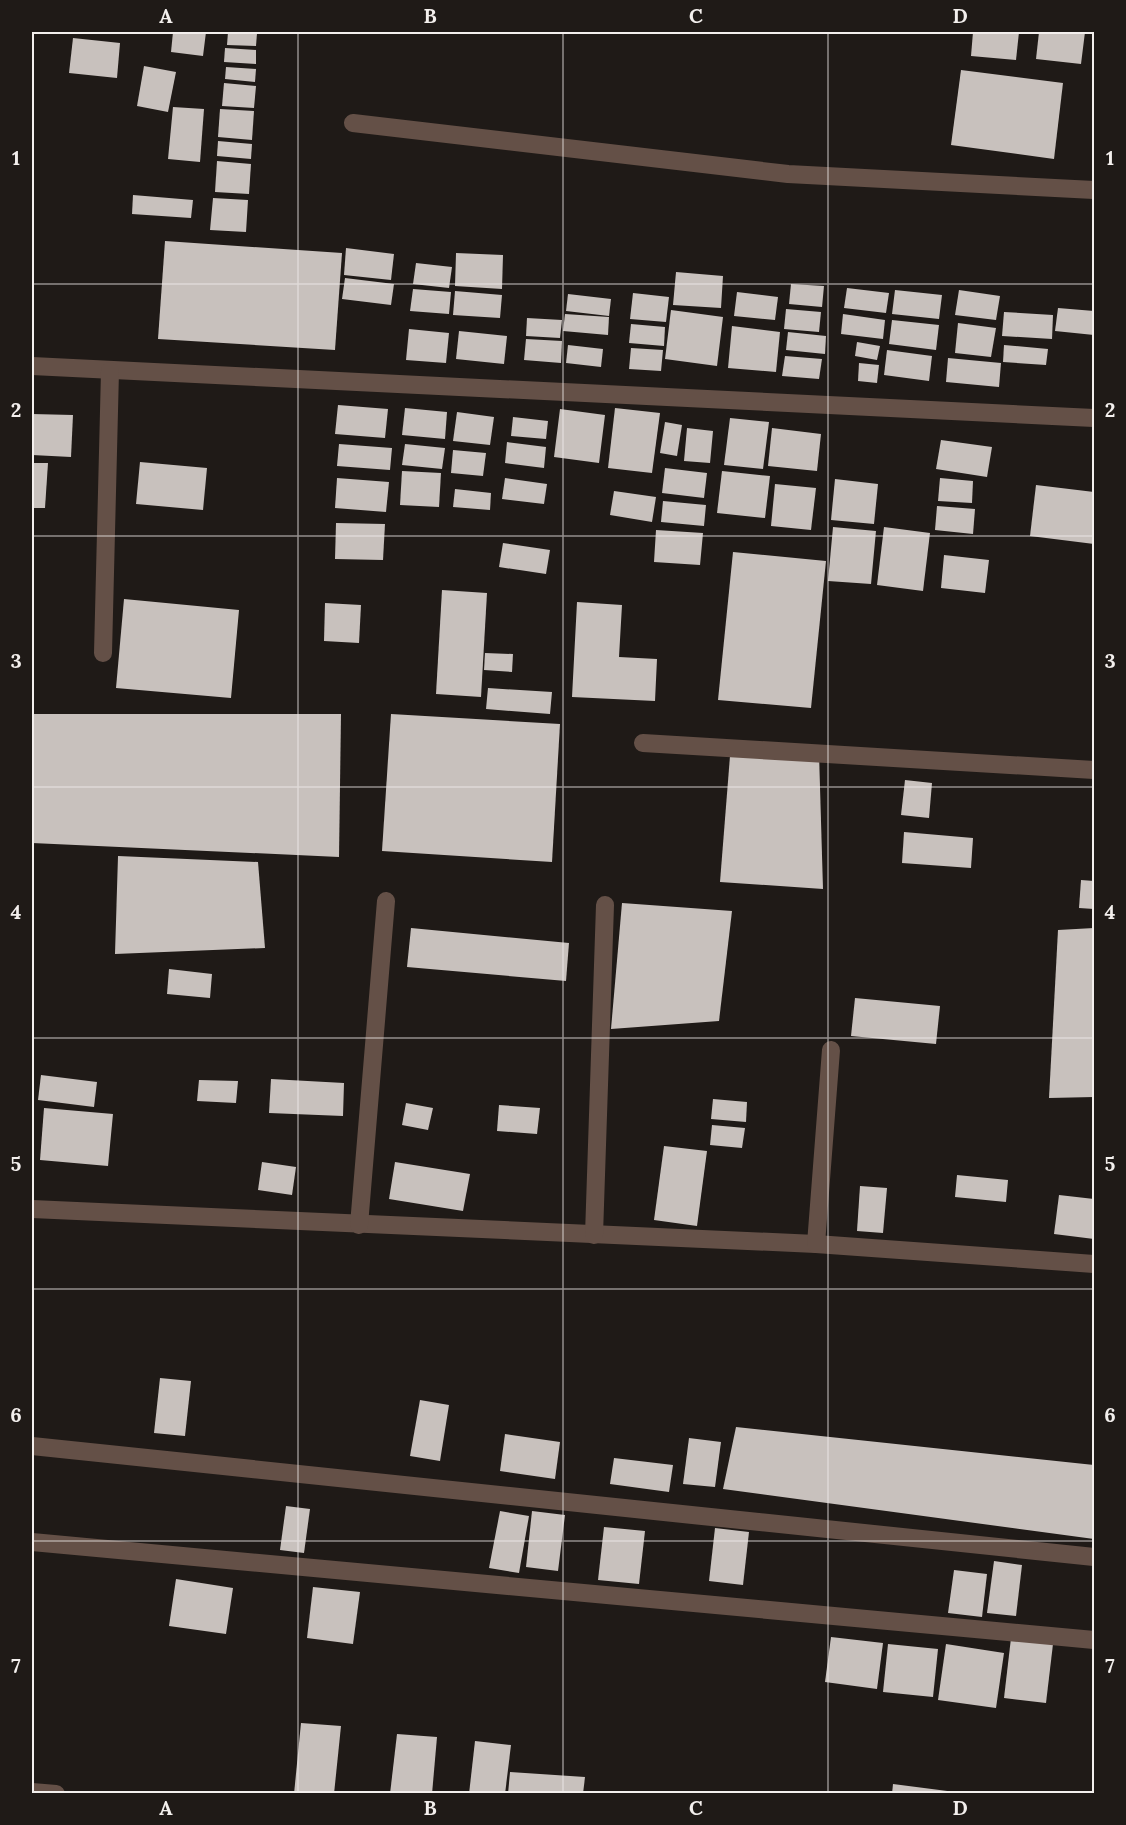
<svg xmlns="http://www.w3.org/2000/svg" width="1126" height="1825" font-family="Lora,serif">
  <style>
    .building { fill: #c8c1bd }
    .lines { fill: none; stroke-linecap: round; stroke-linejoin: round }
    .minor { stroke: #645047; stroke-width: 18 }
    .grid { fill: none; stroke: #f3efed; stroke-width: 1.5; stroke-opacity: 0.55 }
    .neatline { fill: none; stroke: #f3efed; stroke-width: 2 }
    .grid-label { font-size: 20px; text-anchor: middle; font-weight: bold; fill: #f3efed }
  </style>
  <rect width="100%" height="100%" fill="#1f1a17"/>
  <g class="building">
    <path d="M173,32H206L203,56L171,52Z"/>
    <path d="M228,32L257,33L256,46L227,45Z"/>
    <path d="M973,32H1019L1016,60L971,56Z"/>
    <path d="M1039,32H1085L1081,64L1036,59Z"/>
    <path d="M73,38L120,43L117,78L69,73Z"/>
    <path d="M225,48L256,50V64L224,62Z"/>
    <path d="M144,66L176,72L168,112L137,106Z"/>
    <path d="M226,67L256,69L255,82L225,79Z"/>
    <path d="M961,70L1063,83L1054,159L951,145Z"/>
    <path d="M224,83L256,86L254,108L222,106Z"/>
    <path d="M173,107L204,109L200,162L168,159Z"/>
    <path d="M220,109L254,111L252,140L218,137Z"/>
    <path d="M218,141L252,144L251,159L217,156Z"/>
    <path d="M217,161L251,164L249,194L215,192Z"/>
    <path d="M133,195L193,200L191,218L132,214Z"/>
    <path d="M213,198L248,200L246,232L210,230Z"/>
    <path d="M165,241L342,253L335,350L158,339Z"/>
    <path d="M346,248L394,254L391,280L344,275Z"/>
    <path d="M456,253L503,255L502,289L455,286Z"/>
    <path d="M416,263L452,267L449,288L413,284Z"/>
    <path d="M676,272L723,276L721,308L673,305Z"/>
    <path d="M345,278L394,284L391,305L342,299Z"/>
    <path d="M791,284L824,286L822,307L789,304Z"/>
    <path d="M847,288L889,293L886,313L844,308Z"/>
    <path d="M413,289L451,292L449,314L410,311Z"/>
    <path d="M895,290L942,295L939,319L892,314Z"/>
    <path d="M959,290L1000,296L996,320L955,315Z"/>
    <path d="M455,291L502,295L500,318L453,315Z"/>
    <path d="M737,292L778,297L775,320L734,316Z"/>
    <path d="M633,293L669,297L666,322L630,319Z"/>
    <path d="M568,294L611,299L609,316L566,311Z"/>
    <path d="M1058,308L1094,311V335L1055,331Z"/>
    <path d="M786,309L821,312L819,332L784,329Z"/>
    <path d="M671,310L723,317L717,366L665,359Z"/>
    <path d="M1004,312L1053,315L1052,339L1002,336Z"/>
    <path d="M565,314L609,317L608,335L563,331Z"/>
    <path d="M843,314L885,320L883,339L841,334Z"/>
    <path d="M527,318L562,320L560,338L526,336Z"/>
    <path d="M892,320L939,325L936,350L889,344Z"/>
    <path d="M958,323L996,328L991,357L955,353Z"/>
    <path d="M631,324L665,327L664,346L629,343Z"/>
    <path d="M732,326L780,332L776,372L728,368Z"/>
    <path d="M409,329L449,333L446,363L406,360Z"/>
    <path d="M459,331L507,336L504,364L456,359Z"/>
    <path d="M788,332L826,336L825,354L786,350Z"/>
    <path d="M526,339L562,341L561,363L524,360Z"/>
    <path d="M857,342L880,346L877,360L855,356Z"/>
    <path d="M568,345L603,349L601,367L566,363Z"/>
    <path d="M1004,345L1048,349L1046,365L1003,362Z"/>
    <path d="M631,348L663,350L661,371L629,369Z"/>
    <path d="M887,350L932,356L929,381L884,375Z"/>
    <path d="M785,356L822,359L819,379L782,376Z"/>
    <path d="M948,358L1001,363L999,387L946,382Z"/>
    <path d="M859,363L879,365L877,383L858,381Z"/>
    <path d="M338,405L388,409L385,438L335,434Z"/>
    <path d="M405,408L447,412L445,439L402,435Z"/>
    <path d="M615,408L660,413L652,473L608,468Z"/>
    <path d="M560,409L605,415L599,463L554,457Z"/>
    <path d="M457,412L494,417L490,445L453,441Z"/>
    <path d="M32,414L73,415L71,457L32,455Z"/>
    <path d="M513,417L548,421L546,439L511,436Z"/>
    <path d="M730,418L769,422L763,469L724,465Z"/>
    <path d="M665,422L682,425L677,456L660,453Z"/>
    <path d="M687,428L713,431L710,463L684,461Z"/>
    <path d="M772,428L821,434L817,471L768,466Z"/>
    <path d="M941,440L992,447L987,477L936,469Z"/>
    <path d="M507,442L546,447L544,468L505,463Z"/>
    <path d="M339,444L392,448L390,470L337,466Z"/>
    <path d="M405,444L445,448L442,469L402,465Z"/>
    <path d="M453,450L486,453L483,476L451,473Z"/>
    <path d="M140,462L207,468L203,510L136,504Z"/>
    <path d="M32,463H48L45,508H32Z"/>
    <path d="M665,468L707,473L704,498L662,493Z"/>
    <path d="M402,471L441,473L439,507L400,505Z"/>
    <path d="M722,471L770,476L765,518L717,513Z"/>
    <path d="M337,478L389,482L386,512L335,508Z"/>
    <path d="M505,478L547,484L544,504L502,499Z"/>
    <path d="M940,478L973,481L972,503L938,501Z"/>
    <path d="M835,479L878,484L874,524L831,520Z"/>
    <path d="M775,484L816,488L811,530L771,526Z"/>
    <path d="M1036,485L1094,492V544L1030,536Z"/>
    <path d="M455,489L491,493L490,510L453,507Z"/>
    <path d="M614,491L656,497L652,522L610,515Z"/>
    <path d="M663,501L706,505L704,526L661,522Z"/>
    <path d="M937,506L975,509L973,534L935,530Z"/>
    <path d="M336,523L385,524L383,560L335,559Z"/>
    <path d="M833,527L876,531L871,584L828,581Z"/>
    <path d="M884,527L930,533L923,591L877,585Z"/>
    <path d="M656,530L703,533L700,565L654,562Z"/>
    <path d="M503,543L550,550L546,574L499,567Z"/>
    <path d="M733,552L826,561L811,708L718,700Z"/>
    <path d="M944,555L989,560L985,593L941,588Z"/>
    <path d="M442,590L487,593L481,697L436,694Z"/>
    <path d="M124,599L239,610L231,698L116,688Z"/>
    <path d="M577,602L622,605L619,657L657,659L655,701L572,697Z"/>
    <path d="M325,603L361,605L359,643L324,641Z"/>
    <path d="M485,653L513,654L512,672L484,670Z"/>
    <path d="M488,688L552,692L550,714L486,709Z"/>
    <path d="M32,714H341L339,857L32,843Z"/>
    <path d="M391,714L560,724L552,862L382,851Z"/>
    <path d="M819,753L823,889L720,882L730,756Z"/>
    <path d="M905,780L932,783L929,818L901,815Z"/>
    <path d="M904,832L973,838L971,868L902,863Z"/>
    <path d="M118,856L258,862L265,948L115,954Z"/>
    <path d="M1081,880L1094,881V909L1079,908Z"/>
    <path d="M622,903L732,911L719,1021L611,1029Z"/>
    <path d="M411,928L569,943L566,981L407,967Z"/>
    <path d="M1094,928V1097L1049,1098L1058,930Z"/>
    <path d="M169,969L212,974L210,998L167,994Z"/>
    <path d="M855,998L940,1006L936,1044L851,1036Z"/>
    <path d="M41,1075L97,1082L94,1107L38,1100Z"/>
    <path d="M271,1079L344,1083L343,1116L269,1113Z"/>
    <path d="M199,1080L238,1081L236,1103L197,1101Z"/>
    <path d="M713,1099L747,1102L746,1122L711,1119Z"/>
    <path d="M406,1103L433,1108L428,1130L402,1125Z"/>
    <path d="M499,1105L540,1108L537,1134L497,1131Z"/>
    <path d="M44,1108L113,1114L108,1166L40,1160Z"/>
    <path d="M712,1125L745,1128L742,1148L710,1145Z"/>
    <path d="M664,1146L707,1151L697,1226L654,1220Z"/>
    <path d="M262,1162L296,1167L292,1195L258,1190Z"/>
    <path d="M395,1162L470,1174L463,1211L389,1199Z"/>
    <path d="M957,1175L1008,1180L1006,1202L955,1197Z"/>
    <path d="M860,1186L887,1188L883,1233L857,1231Z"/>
    <path d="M1059,1195L1094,1199V1239L1054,1234Z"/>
    <path d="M160,1378L191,1381L185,1436L154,1433Z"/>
    <path d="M420,1400L449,1405L440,1461L410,1456Z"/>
    <path d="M736,1427L1094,1465V1539L723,1489Z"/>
    <path d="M505,1434L560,1442L555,1479L500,1471Z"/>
    <path d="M689,1438L721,1442L715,1487L683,1484Z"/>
    <path d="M614,1458L673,1465L669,1492L610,1484Z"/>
    <path d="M286,1506L310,1509L304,1553L280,1550Z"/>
    <path d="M500,1511L529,1516L519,1573L489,1568Z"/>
    <path d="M532,1511L565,1515L558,1571L526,1567Z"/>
    <path d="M604,1527L645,1531L639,1584L598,1580Z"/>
    <path d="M715,1528L749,1532L743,1585L709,1581Z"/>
    <path d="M994,1561L1022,1565L1016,1616L987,1613Z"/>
    <path d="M954,1570L987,1574L982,1617L948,1613Z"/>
    <path d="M176,1579L233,1588L226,1634L169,1626Z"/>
    <path d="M313,1587L360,1592L353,1644L307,1638Z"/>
    <path d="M831,1637L883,1643L877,1689L825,1682Z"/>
    <path d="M1011,1638L1053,1644L1046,1703L1004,1698Z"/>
    <path d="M888,1644L938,1649L933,1697L883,1692Z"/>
    <path d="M946,1644L1004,1653L996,1708L938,1700Z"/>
    <path d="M301,1723L341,1726L334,1794H294Z"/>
    <path d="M397,1734L437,1737L432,1794H390Z"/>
    <path d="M475,1741L511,1745L505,1794H469Z"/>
    <path d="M510,1772L585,1777L583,1794H508Z"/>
    <path d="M893,1784L955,1792V1794H892Z"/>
  </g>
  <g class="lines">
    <g class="minor">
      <path d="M353,123L788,174L1094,190"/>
      <path d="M32,366L1094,418"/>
      <path d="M103,653L110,371"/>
      <path d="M643,743L1094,770"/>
      <path d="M32,1209L816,1244L1094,1264"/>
      <path d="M359,1225L386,901"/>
      <path d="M594,1235L605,905"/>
      <path d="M816,1244L831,1050"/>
      <path d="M32,1446L1094,1557"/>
      <path d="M32,1542L1094,1640"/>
      <path d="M32,1792L56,1794"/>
    </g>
  </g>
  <path class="grid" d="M298,32V1794M563,32V1794M828,32V1794M32,284H1094M32,536H1094M32,787H1094M32,1038H1094M32,1289H1094M32,1541H1094"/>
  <rect width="1126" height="1825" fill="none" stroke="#1f1a17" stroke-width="66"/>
  <rect x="33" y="33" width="1060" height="1759" class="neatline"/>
  <g class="grid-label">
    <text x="166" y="23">A</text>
    <text x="430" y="23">B</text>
    <text x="696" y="23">C</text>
    <text x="960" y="23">D</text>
    <text x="16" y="165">1</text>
    <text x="1110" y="165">1</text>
    <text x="16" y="417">2</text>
    <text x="1110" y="417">2</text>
    <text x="16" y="668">3</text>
    <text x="1110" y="668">3</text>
    <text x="16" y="919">4</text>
    <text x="1110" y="919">4</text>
    <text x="16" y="1171">5</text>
    <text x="1110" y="1171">5</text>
    <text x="16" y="1422">6</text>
    <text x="1110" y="1422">6</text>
    <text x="16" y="1673">7</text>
    <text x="1110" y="1673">7</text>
    <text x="166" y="1815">A</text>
    <text x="430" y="1815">B</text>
    <text x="696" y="1815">C</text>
    <text x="960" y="1815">D</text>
  </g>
</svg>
